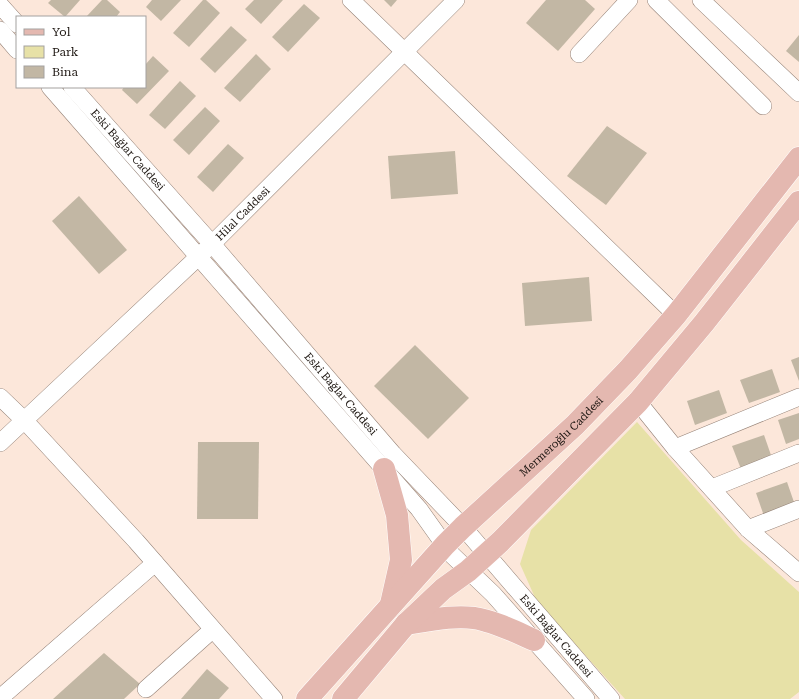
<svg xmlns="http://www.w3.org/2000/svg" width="799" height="699" font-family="'Roboto Serif',serif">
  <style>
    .green { fill: #e7e1a7 }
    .building { fill: #c2b7a4 }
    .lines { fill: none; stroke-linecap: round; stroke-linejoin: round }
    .minor-casing { stroke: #948176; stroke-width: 18 }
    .major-casing { stroke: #fff; stroke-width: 23 }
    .minor { stroke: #fff; stroke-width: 17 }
    .major { stroke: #e4b8b0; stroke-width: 22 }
    .labels { text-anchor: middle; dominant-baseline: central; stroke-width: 3; stroke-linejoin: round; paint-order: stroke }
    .street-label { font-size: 11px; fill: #1c1510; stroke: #fff }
  </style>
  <rect width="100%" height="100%" fill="#fce7da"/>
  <path class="green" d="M637,422L741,540L799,592V692L790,699H625L537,602L520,564L531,530Z"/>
  <g class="building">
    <path d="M51,0H80L65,17L48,3Z"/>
    <path d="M102,0H107L120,12L116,17H86Z"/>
    <path d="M152,0H181L161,21L146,7Z"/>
    <path d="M203,0H206L220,13L189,47L173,33Z"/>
    <path d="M254,0H283L261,24L245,9Z"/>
    <path d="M384,0H397L391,7Z"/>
    <path d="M546,0H585L595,9L558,51L526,23Z"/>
    <path d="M304,4L320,18L288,52L272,37Z"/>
    <path d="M231,26L247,40L215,73L200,59Z"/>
    <path d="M799,35V62L786,51Z"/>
    <path d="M256,54L271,69L240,102L224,88Z"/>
    <path d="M153,56L169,71L137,104L122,90L124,87H145V65Z"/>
    <path d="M180,81L196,96L165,129L149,115Z"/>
    <path d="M205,107L220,121L189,155L173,140Z"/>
    <path d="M607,126L647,153L606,205L567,176Z"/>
    <path d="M228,144L244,158L213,192L197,177Z"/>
    <path d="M455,151L458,194L391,199L388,156Z"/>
    <path d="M79,196L127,250L99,274L52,221Z"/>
    <path d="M589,277L592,321L525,326L522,283Z"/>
    <path d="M415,345L469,398L428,439L374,386Z"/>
    <path d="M799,357V381L791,360Z"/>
    <path d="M772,369L780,392L749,403L740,380Z"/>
    <path d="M719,390L727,413L695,425L687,401Z"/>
    <path d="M799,413V439L786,444L778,420Z"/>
    <path d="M764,435L772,458L741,469L732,446Z"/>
    <path d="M198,442H259L258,519H197Z"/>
    <path d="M787,482L795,505L764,516L756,493Z"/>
    <path d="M104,653L140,684L124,699H53Z"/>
    <path d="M207,669L229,688L219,699H181Z"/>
  </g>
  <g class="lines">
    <g class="minor-casing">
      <g id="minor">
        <path d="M351,0L676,315"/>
        <path d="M656,0L763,106"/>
        <path d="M701,0L799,93"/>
        <path d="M0,5L17,24"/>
        <path d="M0,30L17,50"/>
        <path d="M579,54L629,0"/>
        <path d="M50,87L419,509L451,554L493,594L586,699"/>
        <path id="s1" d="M72,87L212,244L393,454L463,527L611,699"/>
        <path d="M0,397L25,421L136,541L274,699"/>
        <path d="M638,402L675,448L748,529L799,573"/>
        <path id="s2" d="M0,443L212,244L456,0"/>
        <path d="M675,448L799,397"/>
        <path d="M712,488L799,453"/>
        <path d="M748,529L799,509"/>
        <path d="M146,689L212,630"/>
        <path d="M0,698L155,563"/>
      </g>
    </g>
    <g class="major-casing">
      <g id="major">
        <path d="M384,469L397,515L401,560L391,604"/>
        <path d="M406,624C428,621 451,615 474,618C494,621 516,632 534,640"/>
        <path id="s3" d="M307,699L445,545L463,527L575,425L628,370L676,315L799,158"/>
        <path d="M343,699L406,624L443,589L468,571L500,542L638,402L704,323L799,202"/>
      </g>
    </g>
    <use href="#minor" class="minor"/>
    <use href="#major" class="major"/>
  </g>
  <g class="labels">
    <g class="street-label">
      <text stroke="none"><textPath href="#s1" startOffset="84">Eski Bağlar Caddesi</textPath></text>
      <text stroke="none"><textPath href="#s2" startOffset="334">Hilal Caddesi</textPath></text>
      <text stroke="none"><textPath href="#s1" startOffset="408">Eski Bağlar Caddesi</textPath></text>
      <text stroke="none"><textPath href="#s3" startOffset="366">Mermeroğlu Caddesi</textPath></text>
      <text stroke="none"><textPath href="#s1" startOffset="732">Eski Bağlar Caddesi</textPath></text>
    </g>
  </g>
  <rect x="16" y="16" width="130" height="72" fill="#ffffff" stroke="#a4a19f"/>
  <rect x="24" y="29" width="20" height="6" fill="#e4b8b0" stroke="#a4a19f"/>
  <text x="52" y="36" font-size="12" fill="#1c1510">Yol</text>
  <rect x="24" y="46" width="20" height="12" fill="#e7e1a7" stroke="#a4a19f"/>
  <text x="52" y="56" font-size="12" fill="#1c1510">Park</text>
  <rect x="24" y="66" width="20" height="12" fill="#c2b7a4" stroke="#a4a19f"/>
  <text x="52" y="76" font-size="12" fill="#1c1510">Bina</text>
</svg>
